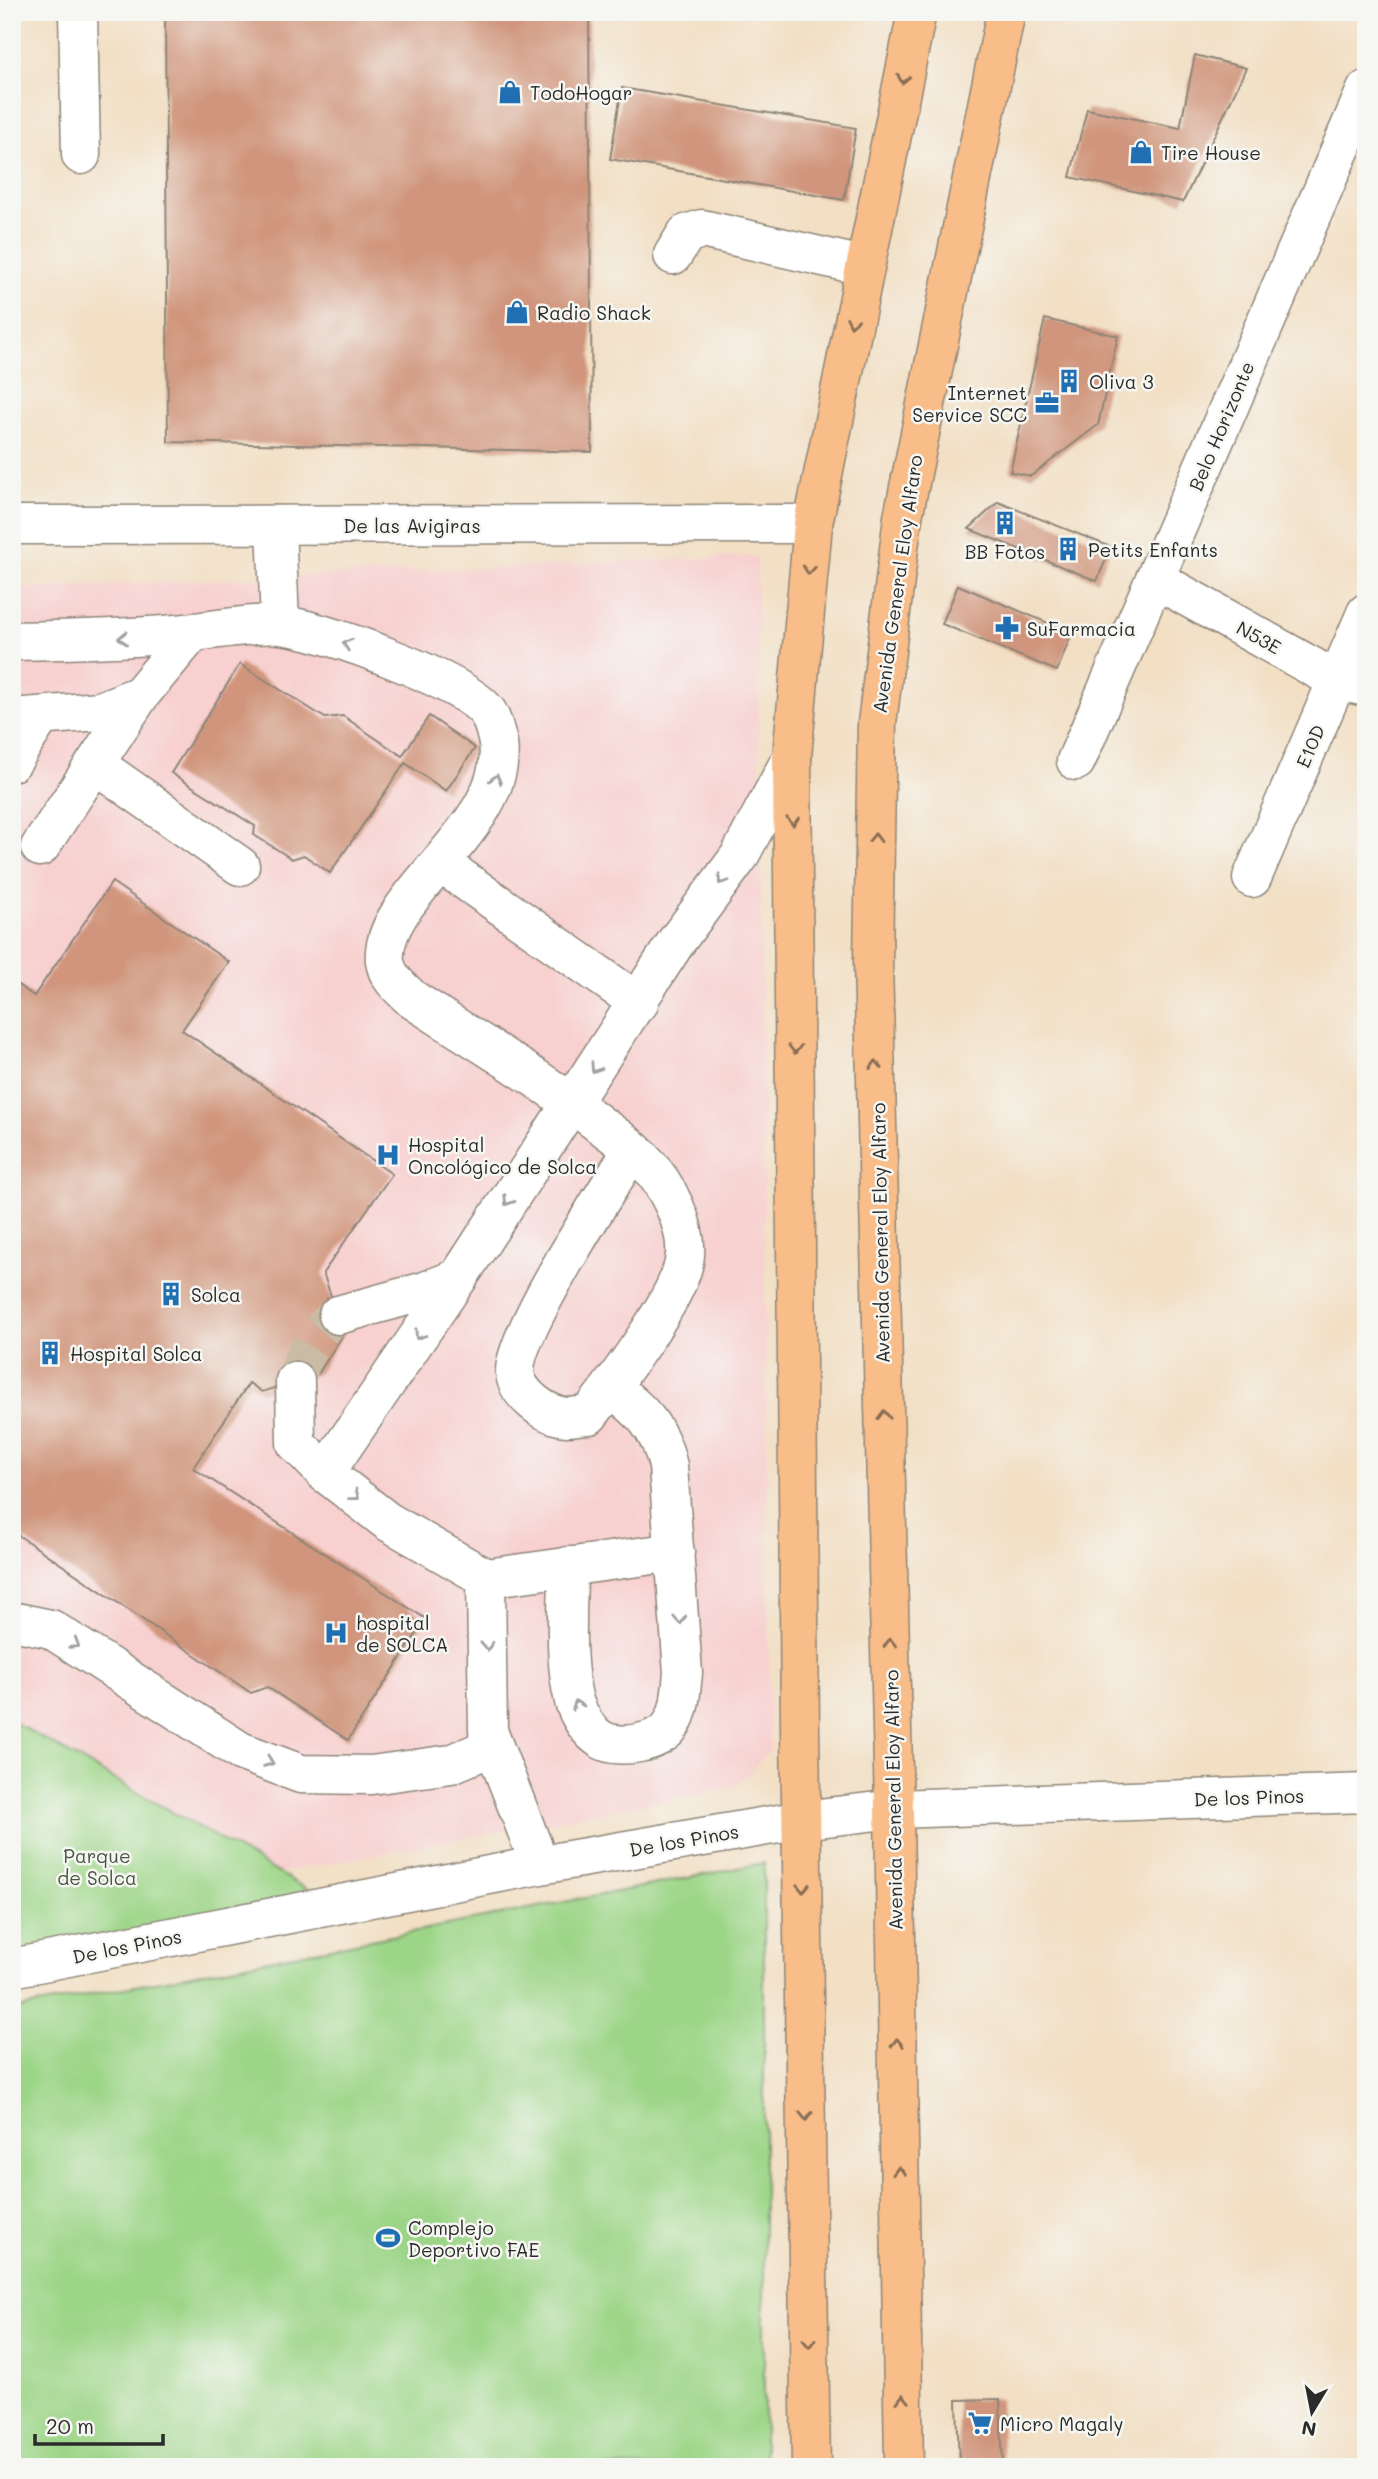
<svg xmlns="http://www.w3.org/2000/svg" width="1378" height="2479" font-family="Mali,sans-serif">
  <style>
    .built { fill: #f7d0cf }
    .green { fill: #9cd587; stroke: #648059; stroke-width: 2 }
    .building { fill: #d0957b }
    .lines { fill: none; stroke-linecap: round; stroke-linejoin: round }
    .minor-tunnel { stroke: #cabba5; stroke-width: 38; stroke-dasharray: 38 19; stroke-linecap: butt }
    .minor-casing { stroke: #8e8578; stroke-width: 41 }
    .major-casing { stroke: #8e8578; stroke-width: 41 }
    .minor { stroke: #fff; stroke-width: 38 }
    .major { stroke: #f8bd88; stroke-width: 38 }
    .oneway { stroke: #876d55 }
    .oneway2 { stroke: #a0a0a0 }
    .labels { text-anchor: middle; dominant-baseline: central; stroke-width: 5; stroke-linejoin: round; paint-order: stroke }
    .poi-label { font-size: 19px; fill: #2b2b2b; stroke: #f6f6f2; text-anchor: start }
    .street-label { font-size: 19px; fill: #2b2b2b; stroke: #f6f6f2 }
    .park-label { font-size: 19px; fill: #475642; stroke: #f6f6f2 }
  </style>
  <rect width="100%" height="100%" fill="#f6f6f2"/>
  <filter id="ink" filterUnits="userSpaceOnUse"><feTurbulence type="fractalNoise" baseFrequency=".0143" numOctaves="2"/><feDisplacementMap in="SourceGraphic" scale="14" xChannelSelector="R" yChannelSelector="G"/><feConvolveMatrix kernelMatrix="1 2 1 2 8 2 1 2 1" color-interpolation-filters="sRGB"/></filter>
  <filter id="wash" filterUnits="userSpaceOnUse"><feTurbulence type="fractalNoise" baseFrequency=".00686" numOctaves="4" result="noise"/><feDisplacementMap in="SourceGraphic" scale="28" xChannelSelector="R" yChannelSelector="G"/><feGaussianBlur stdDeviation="1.57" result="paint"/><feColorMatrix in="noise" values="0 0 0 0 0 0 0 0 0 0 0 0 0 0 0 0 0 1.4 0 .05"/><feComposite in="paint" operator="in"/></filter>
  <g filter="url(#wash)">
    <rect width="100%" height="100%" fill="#f2dfc4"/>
    <path class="built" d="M757,556L770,1750L736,1787L278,1873L12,1721V589Z"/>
    <g class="green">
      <path d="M12,1721L335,1905L12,1968Z"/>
      <path d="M764,1863V2467H12V2010Z"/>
    </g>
    <g id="blocks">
      <g class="building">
        <path d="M165,12H589L592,452L168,442Z"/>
        <path d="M1195,55L1246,68L1183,202L1070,177L1087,109L1180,128Z"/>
        <path d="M622,88L856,128L844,200L610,159Z"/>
        <path d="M1045,319L1118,336L1098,425L1031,476L1010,472Z"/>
        <path d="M998,502L1111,547L1097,581L969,529Z"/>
        <path d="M958,585L1072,633L1057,671L942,624Z"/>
        <path d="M240,664L325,718L343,716L402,756L429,716L475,748L446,791L405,763L330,873L304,855L292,859L254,835L255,826L171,773Z"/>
        <path d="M112,882L229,962L182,1030L392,1174L323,1273L344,1333L318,1374L262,1392L249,1383L193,1468L426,1619L348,1740L267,1687L251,1693L12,1531V981L34,996Z"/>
        <path d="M1000,2399L1003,2467H959L957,2400Z"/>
      </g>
    </g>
  </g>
  <g filter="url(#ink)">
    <use href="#blocks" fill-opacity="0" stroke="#8e8578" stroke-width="2"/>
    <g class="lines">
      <path class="minor-tunnel" d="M295,1381C302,1357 317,1329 338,1315"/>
      <g class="minor-casing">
        <g id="minor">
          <path d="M78,12L81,155"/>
          <path d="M673,255L686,234L702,229L863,266"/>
          <path d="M12,525L813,524"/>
          <path d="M276,525L280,624"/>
          <path d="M1155,579L1338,681L1366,687"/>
          <path d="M12,641C67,640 121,639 176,634C205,632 253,622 281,625C321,629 467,681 488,713C493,721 496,734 498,743C510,826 378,895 385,961C387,978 401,988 412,999C475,1040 540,1078 598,1123C614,1135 631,1146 644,1160C666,1183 691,1229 684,1262C677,1300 615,1382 589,1415C582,1415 574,1417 567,1417C546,1416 515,1393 515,1371C515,1331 607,1191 632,1150"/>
          <path d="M12,718L100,711L140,695L192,633"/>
          <path d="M1076,761L1366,90"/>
          <path d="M12,762L41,716"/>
          <path d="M95,764L240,866"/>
          <path d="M40,847L140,695"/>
          <path d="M440,863L639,1003"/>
          <path d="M1252,878L1366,613"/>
          <path d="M338,1315L425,1291L458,1278L676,942L739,857L792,757"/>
          <path d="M295,1381L296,1443L325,1473L387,1521L486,1578L675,1552"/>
          <path d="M325,1473L458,1278"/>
          <path d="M568,1566C568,1610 563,1658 574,1701C578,1715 589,1733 602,1740C619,1750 661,1743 671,1725C681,1710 681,1690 683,1673L668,1466C659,1426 642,1412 611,1387"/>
          <path d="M486,1578L488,1731L540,1865"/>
          <path d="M12,1621L51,1629L240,1751L301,1774L371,1775L451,1764L491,1747"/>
          <path d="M12,1968L540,1865L802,1820L894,1809L1366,1793"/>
        </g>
      </g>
      <g class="major-casing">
        <g id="major">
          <path d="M811,2467L800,1732L792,757L813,524L917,12"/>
          <path d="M904,2467L894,1809L873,961L877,723L903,517L1006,12"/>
        </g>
      </g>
      <use href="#minor" class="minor"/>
      <use href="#major" class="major"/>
    </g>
    <defs><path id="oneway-chevron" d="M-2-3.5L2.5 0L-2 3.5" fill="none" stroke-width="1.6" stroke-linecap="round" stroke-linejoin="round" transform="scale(1.75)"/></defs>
    <g class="oneway">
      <use href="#oneway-chevron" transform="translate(903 79) rotate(102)"/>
      <use href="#oneway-chevron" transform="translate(852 322) rotate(101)"/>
      <use href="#oneway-chevron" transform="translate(809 570) rotate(95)"/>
      <use href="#oneway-chevron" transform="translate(793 821) rotate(90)"/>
      <use href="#oneway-chevron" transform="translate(875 838) rotate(-89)"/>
      <use href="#oneway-chevron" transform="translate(795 1049) rotate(90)"/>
      <use href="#oneway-chevron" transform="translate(876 1065) rotate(-91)"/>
      <use href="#oneway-chevron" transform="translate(884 1415) rotate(-91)"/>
      <use href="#oneway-chevron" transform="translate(890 1643) rotate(-91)"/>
      <use href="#oneway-chevron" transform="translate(803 1888) rotate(89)"/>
      <use href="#oneway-chevron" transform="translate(897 2043) rotate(-91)"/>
      <use href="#oneway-chevron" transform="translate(806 2116) rotate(89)"/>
      <use href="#oneway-chevron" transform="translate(899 2171) rotate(-91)"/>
      <use href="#oneway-chevron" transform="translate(809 2343) rotate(89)"/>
      <use href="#oneway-chevron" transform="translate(903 2399) rotate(-91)"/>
    </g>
    <g class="oneway2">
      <use href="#oneway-chevron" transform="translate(123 638) rotate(178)"/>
      <use href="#oneway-chevron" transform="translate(347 644) rotate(-161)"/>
      <use href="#oneway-chevron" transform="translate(496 779) rotate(-75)"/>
      <use href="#oneway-chevron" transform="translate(722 880) rotate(126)"/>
      <use href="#oneway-chevron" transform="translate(595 1068) rotate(124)"/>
      <use href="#oneway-chevron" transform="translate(508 1201) rotate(123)"/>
      <use href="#oneway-chevron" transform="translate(419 1335) rotate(124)"/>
      <use href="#oneway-chevron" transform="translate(355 1496) rotate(38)"/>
      <use href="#oneway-chevron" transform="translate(680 1620) rotate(86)"/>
      <use href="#oneway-chevron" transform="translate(75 1644) rotate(32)"/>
      <use href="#oneway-chevron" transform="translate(487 1646) rotate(88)"/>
      <use href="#oneway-chevron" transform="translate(577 1705) rotate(-111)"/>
      <use href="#oneway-chevron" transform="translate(269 1762) rotate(21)"/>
    </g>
  </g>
  <defs>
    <g id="shop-bare" transform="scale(1.89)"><path d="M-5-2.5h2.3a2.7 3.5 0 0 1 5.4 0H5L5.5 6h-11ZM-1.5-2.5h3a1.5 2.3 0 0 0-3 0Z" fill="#1f6fb2" stroke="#f6f6f2" stroke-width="2.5" paint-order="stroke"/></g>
    <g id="building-bare" transform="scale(1.89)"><path d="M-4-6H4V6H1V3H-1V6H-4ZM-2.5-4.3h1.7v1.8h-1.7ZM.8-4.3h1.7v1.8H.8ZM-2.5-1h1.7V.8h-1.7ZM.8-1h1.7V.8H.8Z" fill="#1f6fb2" stroke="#f6f6f2" stroke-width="2.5" paint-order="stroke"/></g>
    <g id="office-bare" transform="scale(1.89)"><path d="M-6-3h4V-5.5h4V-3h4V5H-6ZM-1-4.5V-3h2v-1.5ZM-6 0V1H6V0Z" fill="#1f6fb2" stroke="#f6f6f2" stroke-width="2.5" paint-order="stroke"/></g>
    <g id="pharmacy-bare" transform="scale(1.89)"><path d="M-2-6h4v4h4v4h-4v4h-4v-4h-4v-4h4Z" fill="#1f6fb2" stroke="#f6f6f2" stroke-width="2.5" paint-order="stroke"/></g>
    <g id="hospital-bare" transform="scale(1.89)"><path d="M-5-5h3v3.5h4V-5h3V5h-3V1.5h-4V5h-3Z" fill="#1f6fb2" stroke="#f6f6f2" stroke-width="2.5" paint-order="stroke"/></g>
    <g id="stadium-bare" transform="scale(1.89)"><path d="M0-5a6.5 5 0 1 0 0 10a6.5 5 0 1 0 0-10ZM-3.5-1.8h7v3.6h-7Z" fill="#1f6fb2" stroke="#f6f6f2" stroke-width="2.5" paint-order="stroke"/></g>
    <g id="supermarket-bare" transform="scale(1.89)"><path d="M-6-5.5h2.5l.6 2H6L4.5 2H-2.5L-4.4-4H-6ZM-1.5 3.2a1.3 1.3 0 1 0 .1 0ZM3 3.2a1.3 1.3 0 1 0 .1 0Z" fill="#1f6fb2" stroke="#f6f6f2" stroke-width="2.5" paint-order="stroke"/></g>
  </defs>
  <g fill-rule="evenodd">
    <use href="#shop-bare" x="510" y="92"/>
    <use href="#shop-bare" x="1141" y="152"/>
    <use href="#shop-bare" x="517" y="312"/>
    <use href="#building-bare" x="1069" y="381"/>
    <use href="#office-bare" x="1047" y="403"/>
    <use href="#building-bare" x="1005" y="523"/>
    <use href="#building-bare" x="1068" y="549"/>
    <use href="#pharmacy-bare" x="1007" y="628"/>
    <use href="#hospital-bare" x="388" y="1155"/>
    <use href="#building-bare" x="171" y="1294"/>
    <use href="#building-bare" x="50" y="1353"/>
    <use href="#hospital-bare" x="336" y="1633"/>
    <use href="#stadium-bare" x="388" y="2238"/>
    <use href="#supermarket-bare" x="980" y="2423"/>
  </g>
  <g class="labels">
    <g class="poi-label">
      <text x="530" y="92">TodoHogar</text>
      <text x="1161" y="152">Tire House</text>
      <text x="537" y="312">Radio Shack</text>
      <text x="1089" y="381">Oliva 3</text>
      <text x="1027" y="392" text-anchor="end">Internet<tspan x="1027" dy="22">Service SCC</tspan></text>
      <text x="1088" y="549">Petits Enfants</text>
      <text x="1005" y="551" text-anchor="middle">BB Fotos</text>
      <text x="1027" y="628">SuFarmacia</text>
      <text x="408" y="1144">Hospital<tspan x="408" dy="22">Oncológico de Solca</tspan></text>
      <text x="191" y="1294">Solca</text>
      <text x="70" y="1353">Hospital Solca</text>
      <text x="356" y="1622">hospital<tspan x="356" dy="22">de SOLCA</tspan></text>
      <text x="408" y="2227">Complejo<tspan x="408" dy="22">Deportivo FAE</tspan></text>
      <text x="1000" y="2423">Micro Magaly</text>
    </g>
    <g class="street-label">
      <text transform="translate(1221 426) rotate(-67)">Belo Horizonte</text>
      <text x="412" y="525">De las Avigiras</text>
      <text transform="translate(897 584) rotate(-82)">Avenida General Eloy Alfaro</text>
      <text transform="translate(1259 637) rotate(29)">N53E</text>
      <text transform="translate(1310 746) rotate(-67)">E10D</text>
      <text transform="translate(880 1233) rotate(-91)">Avenida General Eloy Alfaro</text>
      <text transform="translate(1249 1797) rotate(-2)">De los Pinos</text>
      <text transform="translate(893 1800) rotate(-91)">Avenida General Eloy Alfaro</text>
      <text transform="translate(684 1840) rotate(-10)">De los Pinos</text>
      <text transform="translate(127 1946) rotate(-11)">De los Pinos</text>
    </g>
    <g class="park-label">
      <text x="97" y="1855">Parque<tspan x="97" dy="22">de Solca</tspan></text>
    </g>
  </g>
  <rect width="1378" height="2479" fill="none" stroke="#f6f6f2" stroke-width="42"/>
  <g transform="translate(1312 2412) rotate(190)" stroke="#f6f6f2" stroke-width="5" paint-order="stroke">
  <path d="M0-5L12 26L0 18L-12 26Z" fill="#2b2b2b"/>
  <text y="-10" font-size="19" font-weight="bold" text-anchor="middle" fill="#2b2b2b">N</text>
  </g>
  <path d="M35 2434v10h128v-10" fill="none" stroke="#2b2b2b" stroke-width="3.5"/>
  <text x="46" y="2434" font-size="21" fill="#2b2b2b" stroke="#f6f6f2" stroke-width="5" paint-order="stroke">20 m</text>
</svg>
